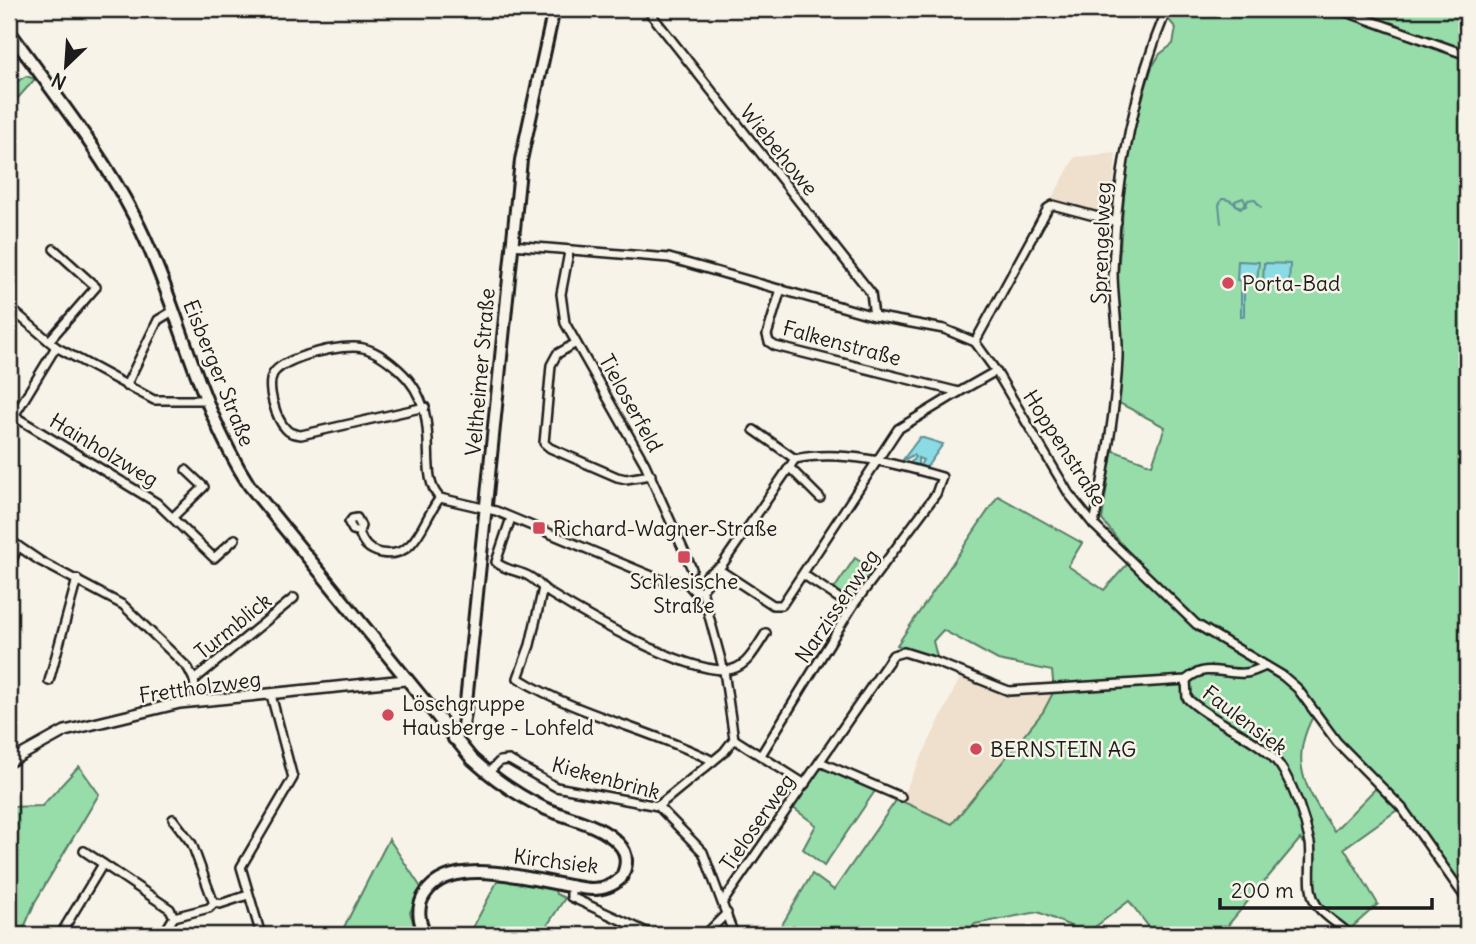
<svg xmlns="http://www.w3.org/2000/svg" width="1476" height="944" font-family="Delius,sans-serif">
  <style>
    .built { fill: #efdfcd }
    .green { fill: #96ddaa; stroke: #597c63; stroke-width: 2; fill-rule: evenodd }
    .water { fill: #8adbe4; stroke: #5e8f94; stroke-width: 2 }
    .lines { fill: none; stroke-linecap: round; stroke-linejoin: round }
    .stream { stroke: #5e8f94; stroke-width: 2 }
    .minor-casing { stroke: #1c1c1c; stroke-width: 12 }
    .tertiary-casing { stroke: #1c1c1c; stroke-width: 14 }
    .secondary-casing { stroke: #1c1c1c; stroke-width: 16 }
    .minor { stroke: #f7f3e8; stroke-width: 7 }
    .tertiary { stroke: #f7f3e8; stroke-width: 9 }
    .secondary { stroke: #f7f3e8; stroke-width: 10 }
    .poi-dot { fill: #d1495b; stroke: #f7f3e8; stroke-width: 2.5 }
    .labels { text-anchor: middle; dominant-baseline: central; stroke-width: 5; stroke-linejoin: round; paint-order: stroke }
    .street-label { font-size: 21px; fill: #1c1c1c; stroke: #f7f3e8 }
    .poi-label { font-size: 21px; fill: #1c1c1c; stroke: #f7f3e8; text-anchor: start }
  </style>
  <rect width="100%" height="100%" fill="#f7f3e8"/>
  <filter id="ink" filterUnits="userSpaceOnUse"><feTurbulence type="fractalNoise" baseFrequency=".0143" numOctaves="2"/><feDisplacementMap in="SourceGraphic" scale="14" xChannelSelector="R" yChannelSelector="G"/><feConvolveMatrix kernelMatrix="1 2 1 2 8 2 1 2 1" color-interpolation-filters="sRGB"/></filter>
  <g filter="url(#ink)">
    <g class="built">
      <path d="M1116,153L1111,211L1107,214L1051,200L1075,157Z"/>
      <path d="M961,676L1004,693L1053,694L1043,712L952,824L900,801Z"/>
    </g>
    <g class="green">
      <path d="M1171,9H1467V896L1403,806L1344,848L1378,904L1350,929L1321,907L1307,863L1306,845L1300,839L1228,925L1235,935H1155L1129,901L1087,933L1038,912L975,924L967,935H776L812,874L834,890L897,799L952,824L1043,712L1054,691L1052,671L998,660L943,630L933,641L938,661L897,645L998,496L1082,543L1068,566L1104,590L1133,558L1102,520L1112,450L1152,465L1165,427L1119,403L1121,354L1116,301L1128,143L1152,67L1160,54L1173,44L1176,28L1167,18ZM1316,711L1339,741L1381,783L1334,831C1304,787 1287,761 1316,711Z"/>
      <path d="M26,76L35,79L9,108V87Z"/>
      <path d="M855,558L877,573L854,601H849L834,589Z"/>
      <path d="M79,766L99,794L35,902L21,935H9V807L42,806Z"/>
      <path d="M823,768L875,791L824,866L803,849L816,825L792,807L816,772Z"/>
      <path d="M389,839L422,889L410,912L417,935H340Z"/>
      <path d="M499,878L553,885L556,894L565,898L545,929L554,935H469Z"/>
    </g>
    <g class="water">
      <path d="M1238,261L1259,262L1257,281H1244V316H1241V281L1237,280Z"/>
      <path d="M1264,263L1290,264L1289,285L1263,283Z"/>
      <path d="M920,437L943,444L926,468L919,467L923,460L918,458V467L909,465L915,457L913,455L902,461Z"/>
    </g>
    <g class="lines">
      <path class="stream" d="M1221,223L1219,205L1222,199C1232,198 1233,205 1241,207L1246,203L1243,198L1235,201L1236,205L1240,208L1246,206L1248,200L1254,199L1261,207"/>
      <g class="minor-casing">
        <g id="minor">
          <path d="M647,9L871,293L874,316"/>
          <path d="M1338,9L1467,55"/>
          <path d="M511,245L669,258L874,316L944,329L975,342L996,371L1069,494L1094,525L1196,624L1283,676L1297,688L1337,742L1402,808L1467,900"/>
          <path d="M569,252L561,294L565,323L645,464L692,569"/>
          <path d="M781,289L767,335L769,342L775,346L959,392L996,371"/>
          <path d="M9,307L56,347L154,400H206"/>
          <path d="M49,341L96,287L54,249"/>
          <path d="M975,342L1048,208L1053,205L1117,222"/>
          <path d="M576,343L557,354L551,365L544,443L550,448L617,477L626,479L651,475"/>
          <path d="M126,386L158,320L173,311"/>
          <path d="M425,407L301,435C295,434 290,434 286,429C276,419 266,387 273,374C283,357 344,343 363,348C377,351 389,361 399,370C448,414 414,473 440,498L496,511L664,581L686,582"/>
          <path d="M9,413L14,416L56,347"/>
          <path d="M14,416L157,503L214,558L235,539"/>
          <path d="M754,430L795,459"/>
          <path d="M790,468L820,498"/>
          <path d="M173,517L204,487L186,470"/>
          <path d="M511,518L496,562C505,571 519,570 530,577C538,582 543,589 551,594C588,617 681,670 724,670C746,671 755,649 766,633"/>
          <path d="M1094,525C1104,470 1116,413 1118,357C1119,329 1113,301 1113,272C1116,182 1132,93 1167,9"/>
          <path d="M359,532L353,530L349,523L352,519L357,518L361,526L359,532C363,544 368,550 381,553C417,560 423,518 440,498"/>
          <path d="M9,540L40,561L123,605L188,668L194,680L197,701"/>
          <path d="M9,568L18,546"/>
          <path d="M718,569L773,605H782L898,429L959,392"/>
          <path d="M707,575L722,565L795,459C842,449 897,464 942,477L936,494L852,607L761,755"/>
          <path d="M804,575L852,607"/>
          <path d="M686,582L694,591L702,590L708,583L707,575"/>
          <path d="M543,588L530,645L518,678C579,716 650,729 713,761"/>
          <path d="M194,680L294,598"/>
          <path d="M1186,680L1187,698C1213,724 1266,739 1284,772C1296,793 1305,820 1310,843C1313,862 1305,891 1318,907C1326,918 1341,925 1350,935"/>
          <path d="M49,681L77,579"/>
          <path d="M734,739L805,784"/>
          <path d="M820,762L901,797"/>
          <path d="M488,773L500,761L509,760L556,787L658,806L703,852L734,935"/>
          <path d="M658,806L724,752L734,739L724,671L702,590"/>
          <path d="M173,819L192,844L213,901L220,904L248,895"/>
          <path d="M84,851L170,909L174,917"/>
          <path d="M571,885V897L653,935"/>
          <path d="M723,902L893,655L904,652L936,662L1009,691L1186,680C1207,662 1221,675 1245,673C1252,673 1260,668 1266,666"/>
          <path d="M60,935L103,864"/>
          <path d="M163,935L174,917L209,908L215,902"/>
          <path d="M261,935L241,867L293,778L271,695"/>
          <path d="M705,935L727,913"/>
        </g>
      </g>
      <g class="tertiary-casing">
        <path id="tertiary" d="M9,762L65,731L180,703L405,680"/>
      </g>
      <g class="secondary-casing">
        <g id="secondary">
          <path d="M9,31C52,91 100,150 134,216C179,303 196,403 249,485L472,759C494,779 517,795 544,808C566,818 601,824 618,843C628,853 628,865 621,878C613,886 603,889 592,889C550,887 454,849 425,894C416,907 419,921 425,935"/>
          <path d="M454,739L463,726L465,712L521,160L554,9"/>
        </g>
      </g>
      <use href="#minor" class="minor"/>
      <use href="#tertiary" class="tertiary"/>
      <use href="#secondary" class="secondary"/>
    </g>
  </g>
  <g class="poi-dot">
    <circle cx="1228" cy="283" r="7"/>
    <rect x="532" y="521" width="14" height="14" rx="3.5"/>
    <rect x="677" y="550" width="14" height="14" rx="3.5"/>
    <circle cx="388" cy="715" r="7"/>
    <circle cx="976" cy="749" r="7"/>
  </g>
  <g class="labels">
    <g class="street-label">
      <text transform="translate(779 150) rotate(51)">Wiebehowe</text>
      <text transform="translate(1101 243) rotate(-88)">Sprengelweg</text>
      <text transform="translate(842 343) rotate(15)">Falkenstraße</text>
      <text transform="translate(480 372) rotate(-85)">Veltheimer Straße</text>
      <text transform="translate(219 373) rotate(68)">Eisberger Straße</text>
      <text transform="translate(631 403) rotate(61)">Tieloserfeld</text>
      <text transform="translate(1065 448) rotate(57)">Hoppenstraße</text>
      <text transform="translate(104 450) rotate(31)">Hainholzweg</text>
      <text transform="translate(837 606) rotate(-56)">Narzissenweg</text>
      <text transform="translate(233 626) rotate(-39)">Turmblick</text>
      <text transform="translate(200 687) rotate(-8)">Frettholzweg</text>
      <text transform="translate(1245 720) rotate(37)">Faulensiek</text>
      <text transform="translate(606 778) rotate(15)">Kiekenbrink</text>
      <text transform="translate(757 822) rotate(-55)">Tieloserweg</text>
      <text transform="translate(556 861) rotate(7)">Kirchsiek</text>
    </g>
    <g class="poi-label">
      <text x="1242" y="283">Porta-Bad</text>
      <text x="553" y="528">Richard-Wagner-Straße</text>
      <text x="684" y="581" text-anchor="middle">Schlesische<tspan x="684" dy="24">Straße</tspan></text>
      <text x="402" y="703">Löschgruppe<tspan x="402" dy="24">Hausberge - Lohfeld</tspan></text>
      <text x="990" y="749">BERNSTEIN AG</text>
    </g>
  </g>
  <rect width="1476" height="944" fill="none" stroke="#f7f3e8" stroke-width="35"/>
  <rect x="18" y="18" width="1441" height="909" fill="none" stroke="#1c1c1c" stroke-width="2.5" filter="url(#ink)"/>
  <g transform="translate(66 66) rotate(205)" stroke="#f7f3e8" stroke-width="5" paint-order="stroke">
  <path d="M0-5L12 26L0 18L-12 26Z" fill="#1c1c1c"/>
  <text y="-10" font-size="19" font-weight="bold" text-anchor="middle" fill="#1c1c1c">N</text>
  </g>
  <path d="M1220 898v10h212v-10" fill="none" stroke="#1c1c1c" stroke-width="3.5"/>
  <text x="1231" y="898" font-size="21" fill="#1c1c1c" stroke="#f7f3e8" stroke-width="5" paint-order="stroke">200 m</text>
</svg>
